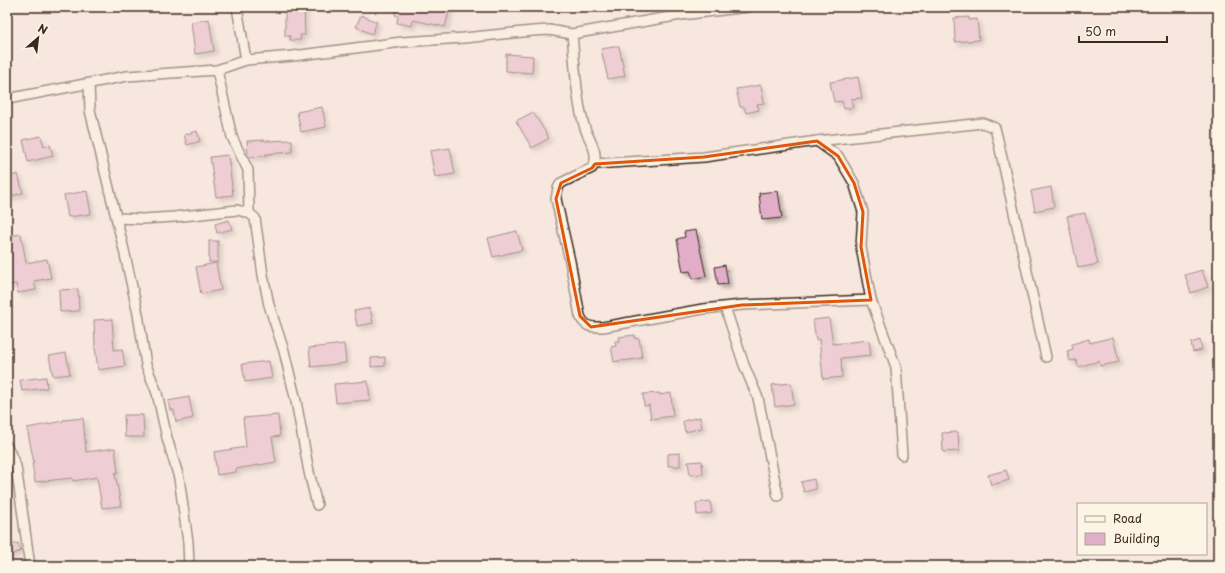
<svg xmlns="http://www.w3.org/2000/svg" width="1225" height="573" font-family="'Playpen Sans',sans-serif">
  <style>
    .building { fill: #e2adc8; stroke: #3b2a1e; filter: url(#shadow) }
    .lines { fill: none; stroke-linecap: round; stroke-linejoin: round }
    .street-casing { stroke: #3b2a1e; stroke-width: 12 }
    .street { stroke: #fcf5e5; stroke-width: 9 }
    .marked { fill: none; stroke: #df570d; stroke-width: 3; stroke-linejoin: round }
  </style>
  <defs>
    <filter id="shadow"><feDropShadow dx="3.5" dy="3.5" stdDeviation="2" flood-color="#0004"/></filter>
  </defs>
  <rect width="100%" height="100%" fill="#f7e7df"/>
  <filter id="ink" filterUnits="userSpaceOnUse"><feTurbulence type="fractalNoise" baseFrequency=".025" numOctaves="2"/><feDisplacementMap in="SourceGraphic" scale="8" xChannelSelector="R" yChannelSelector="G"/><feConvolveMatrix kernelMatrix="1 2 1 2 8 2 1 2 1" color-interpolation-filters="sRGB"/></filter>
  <g filter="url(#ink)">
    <g class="building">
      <path d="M285,7H304L305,35H300L301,40H290V36H285Z"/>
      <path d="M396,7H450L445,27L413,20L412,26L397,23L398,16L395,15Z"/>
      <path d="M361,15L377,22L372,34L356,27Z"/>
      <path d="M969,17V20L977,19L979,40L955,42L954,18Z"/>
      <path d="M209,19L214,51L195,54L191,22Z"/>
      <path d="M619,46L625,76L608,79L601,49Z"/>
      <path d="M506,54L533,56L532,73L506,71Z"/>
      <path d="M858,77L862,98L851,99L853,107L844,109L842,101L834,102L830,82Z"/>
      <path d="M761,85L764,103L757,104L759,110L746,113L744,107H740L736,89Z"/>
      <path d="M322,107L326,127L301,132L297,112Z"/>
      <path d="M533,112L549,138L532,148L516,121Z"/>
      <path d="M197,131L200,141L187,145L184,135Z"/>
      <path d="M41,136L44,146L50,145L53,156L28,162L23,140Z"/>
      <path d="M265,140V141L292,140V152L266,154V156L248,157L247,141Z"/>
      <path d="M450,148L455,174L435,177L430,151Z"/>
      <path d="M228,155L233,195L216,197L210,157Z"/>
      <path d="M18,174L23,193L7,197V177Z"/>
      <path d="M1051,187L1054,207L1035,211L1031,191Z"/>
      <path d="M87,191L91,214L68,217L64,195Z"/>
      <path d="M778,191L782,218L762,220L759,193Z"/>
      <path d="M1085,213L1098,264L1078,268L1067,216Z"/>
      <path d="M229,220L232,229L217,233L215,224Z"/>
      <path d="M696,230L706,276L693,279L690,271L683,272L677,239L685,237L684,232Z"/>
      <path d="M517,231L522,250L493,257L488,238Z"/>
      <path d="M21,234L26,263L47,259L51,278L34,281L36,290L18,293L16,284L8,285L7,236Z"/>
      <rect x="209" y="241" width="9" height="21"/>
      <path d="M216,263L221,290L201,294L196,267Z"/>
      <path d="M725,265L728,284L718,285L715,267Z"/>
      <path d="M1202,270L1208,287L1191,293L1185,275Z"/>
      <path d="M78,289L79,311L60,312L59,290Z"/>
      <path d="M370,308L373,323L357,326L354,311Z"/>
      <path d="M829,318L833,344L869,340L871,355L841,358L842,377L823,379L819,339L816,340L813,320Z"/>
      <path d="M112,319L114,350L122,349L125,366L98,370L95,348L94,320Z"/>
      <path d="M635,335V339L639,338L642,358L623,361V360L614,362L611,347L616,346L615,341H620L619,337Z"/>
      <path d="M1113,337L1119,362L1100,366L1099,361L1078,367L1076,360L1070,361L1067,351L1073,349L1072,344L1089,339L1090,343Z"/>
      <path d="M1200,340L1202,350L1193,352L1191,343Z"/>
      <path d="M344,344L346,363L311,367L309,348Z"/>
      <path d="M66,353L70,374L53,376L49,356Z"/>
      <path d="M385,357V366L371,367V358Z"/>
      <path d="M269,361L272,378L245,382L242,364Z"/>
      <path d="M46,377L47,388L22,391L20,380Z"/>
      <path d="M368,381L370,400L336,403L334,384Z"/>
      <path d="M791,383L794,404L775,407L772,385Z"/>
      <path d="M660,393V395L671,393L673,416L651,419L649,405L644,406L643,394Z"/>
      <path d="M189,397L193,418L176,422L174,410H170L168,401Z"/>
      <path d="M124,415H143L144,437H125Z"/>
      <path d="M278,415L280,436L272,437L276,462L236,469V472L217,475L214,452L246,447L243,418Z"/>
      <path d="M700,417L702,428L685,432L683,421Z"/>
      <path d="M83,418L86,452L115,448L118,472L115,473L121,506L102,508L97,477L73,481L72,478L35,482L32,463H34L27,428L63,421V420Z"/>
      <path d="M958,432L959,451L943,452L942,433Z"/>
      <path d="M680,453V466H668V454Z"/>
      <path d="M702,461L703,474L690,475L688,462Z"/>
      <path d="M1006,470L1009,480L991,485L988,475Z"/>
      <path d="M814,479L816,489L804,492L801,482Z"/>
      <path d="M710,501L712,513L697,515L696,503Z"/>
      <path d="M18,543L21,551L7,556V546Z"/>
    </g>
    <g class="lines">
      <g class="street-casing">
        <g id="street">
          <path d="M237,7L246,60"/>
          <path d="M572,34C575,63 576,104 586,131C591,143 600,155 592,168L561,183L558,188L556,199L570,261L580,316C585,328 592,327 603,327L703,309L742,305L871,300"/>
          <path d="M217,70L232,137L248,170L249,213"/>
          <path d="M89,84L90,110L124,250L138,314L146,365L157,393L167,438L179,478L188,542L189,566"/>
          <path d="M7,99L127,76L217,70L246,60L293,56L402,42L464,38L533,31L549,30L572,34L681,15L748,7"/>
          <path d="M817,141L838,156L854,183L863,212L861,247L871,300L896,367L902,455"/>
          <path d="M595,164L704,157L817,141L983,123L995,128L998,140L1046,357"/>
          <path d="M117,218L142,219L174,217L237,210L249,213L255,218L263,275L269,305L284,351L296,401L309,472L317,505"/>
          <path d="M725,307L744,365L758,398L778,496"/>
          <path d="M7,446L16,466L30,566"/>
        </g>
      </g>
      <use href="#street" class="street"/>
    </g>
  </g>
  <path d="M0 0H1225V573H0ZM817,141L838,156L854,183L863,212L861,247L871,300L742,305L591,327L580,316L556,199L561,183L592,168L595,164L704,157Z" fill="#f7e7df" fill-opacity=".55" fill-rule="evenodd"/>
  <path class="marked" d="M817,141L838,156L854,183L863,212L861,247L871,300L742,305L591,327L580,316L556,199L561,183L592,168L595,164L704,157Z"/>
  <rect width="1225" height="573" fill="none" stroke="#fcf5e5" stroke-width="24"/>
  <rect x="12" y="12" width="1201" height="549" fill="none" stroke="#3b2a1e" stroke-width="1.5" filter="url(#ink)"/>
  <rect x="1077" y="503" width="130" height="52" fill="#fcf5e5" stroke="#afa495"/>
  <rect x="1085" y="516" width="20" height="6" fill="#fcf5e5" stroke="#afa495"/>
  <text x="1113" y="523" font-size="12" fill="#3b2a1e">Road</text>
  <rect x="1085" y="533" width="20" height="12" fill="#e2adc8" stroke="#afa495"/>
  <text x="1113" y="543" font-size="12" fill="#3b2a1e">Building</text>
  <g transform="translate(38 38) rotate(28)" stroke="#fcf5e5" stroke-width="3" paint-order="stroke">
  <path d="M0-3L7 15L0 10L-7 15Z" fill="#3b2a1e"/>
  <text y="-6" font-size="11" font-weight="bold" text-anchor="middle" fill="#3b2a1e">N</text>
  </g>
  <path d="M1079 36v6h88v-6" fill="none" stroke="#3b2a1e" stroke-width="2"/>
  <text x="1085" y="36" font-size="12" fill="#3b2a1e" stroke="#fcf5e5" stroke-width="3" paint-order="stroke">50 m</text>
</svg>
